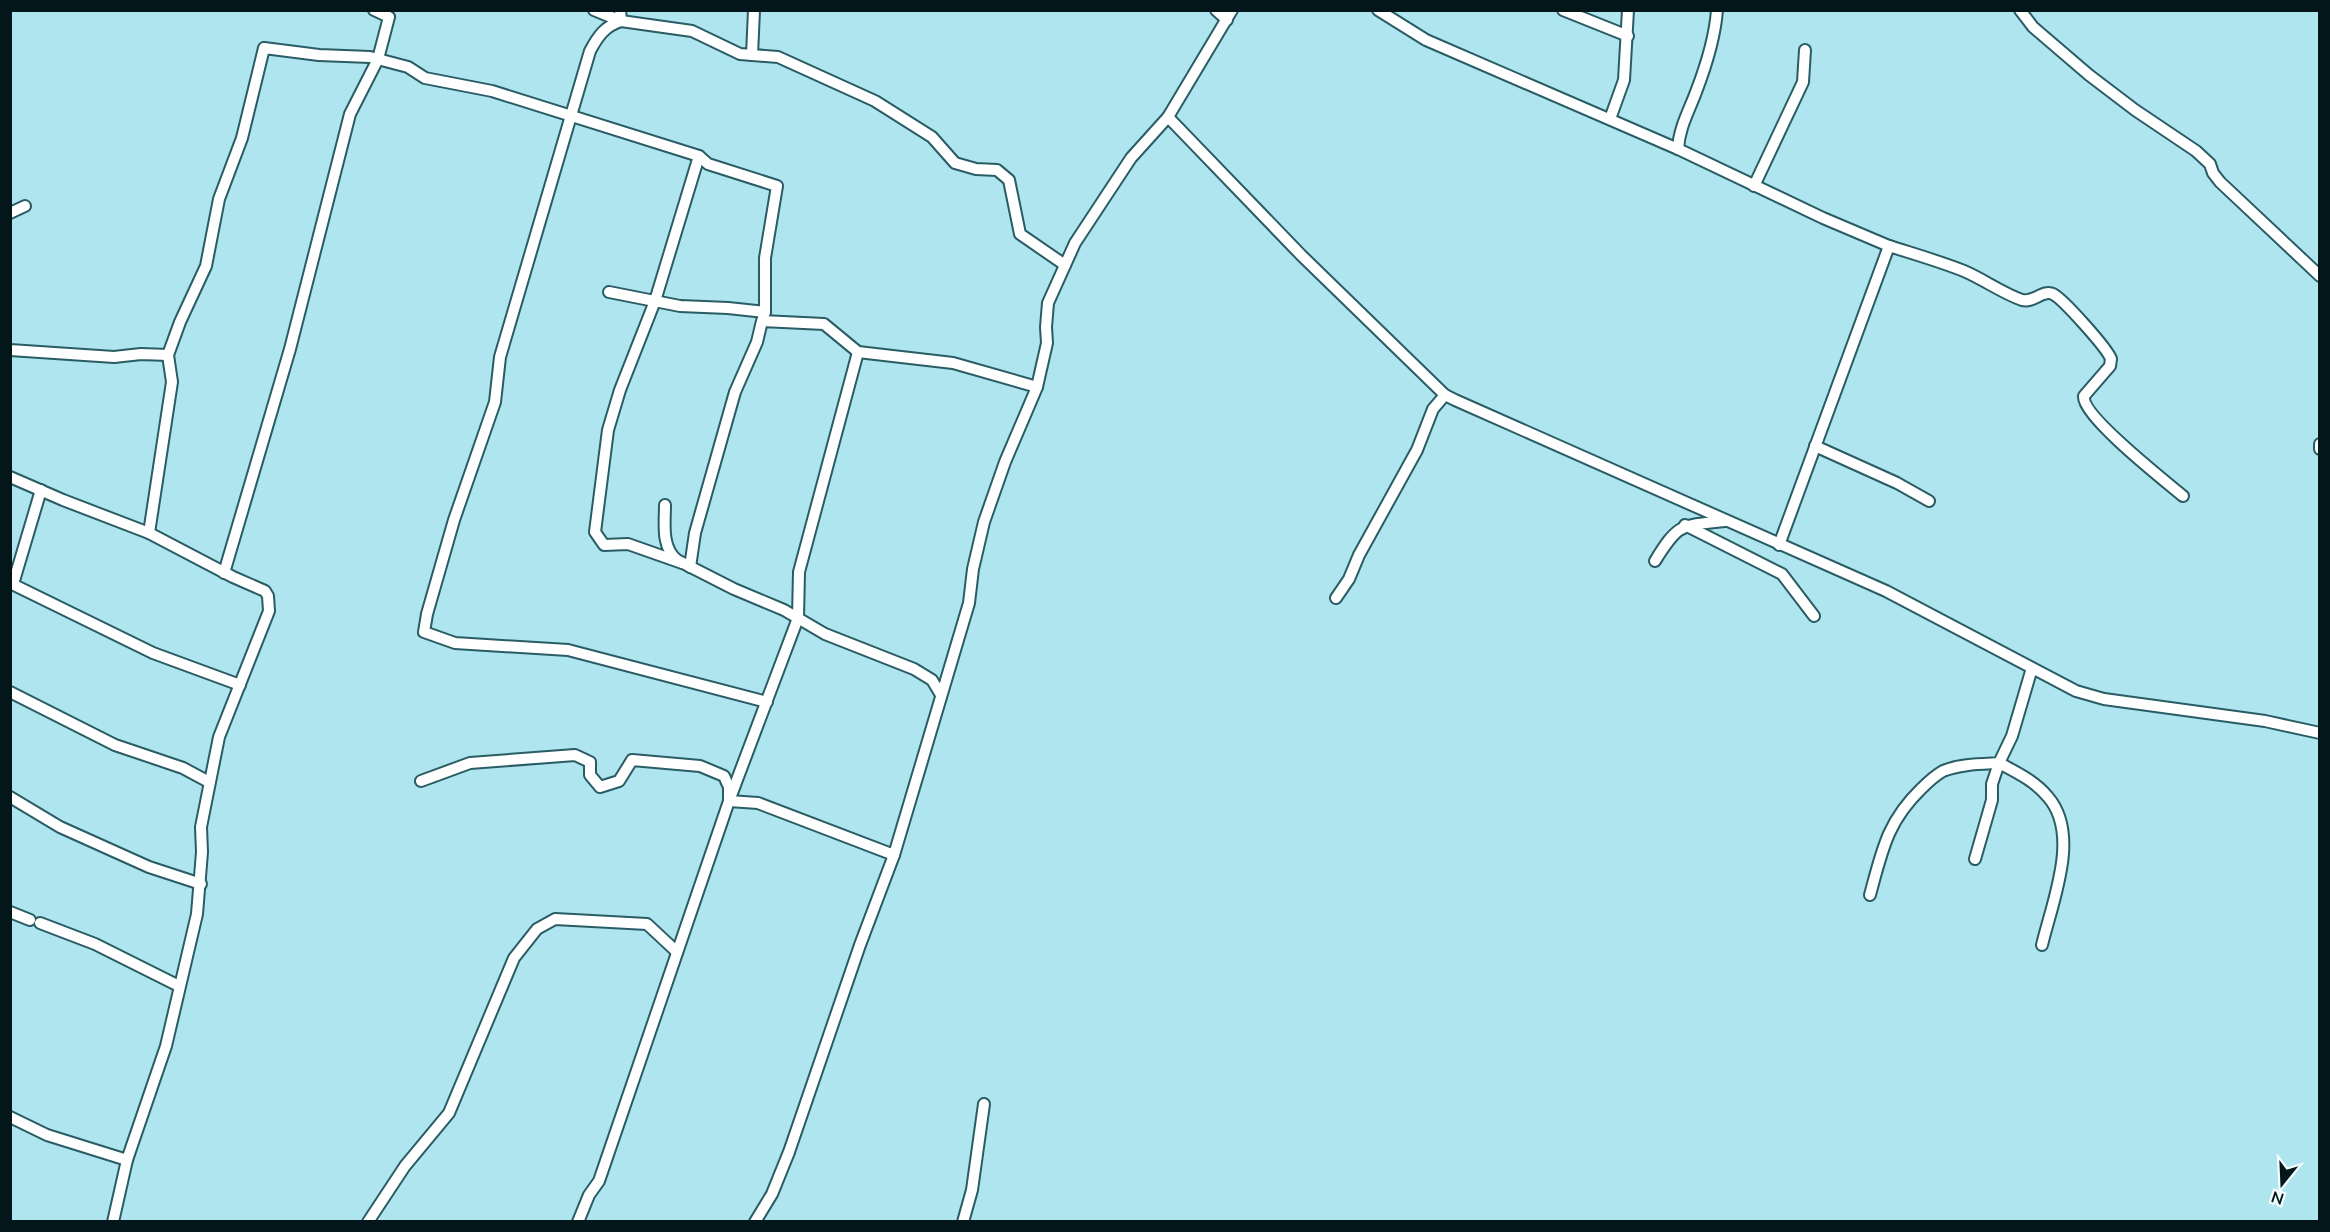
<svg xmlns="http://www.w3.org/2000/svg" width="2330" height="1232" font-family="Mulish,sans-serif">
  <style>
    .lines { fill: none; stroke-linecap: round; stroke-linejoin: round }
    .minor-casing { stroke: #295c64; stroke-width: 14 }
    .minor { stroke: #fff; stroke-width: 10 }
  </style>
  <rect width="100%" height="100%" fill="#afe5ee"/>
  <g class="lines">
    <g class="minor-casing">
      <g id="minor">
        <path d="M594,10L621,21L692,31L740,54L778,57L875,101L932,137L955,163L976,169L997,170L1009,180L1020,234L1065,265"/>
        <path d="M620,10L621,21C605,26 598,36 590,51L500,357L495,402L454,520L427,614L424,632L455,643L568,650L767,702"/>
        <path d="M1216,10L1227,20"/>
        <path d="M1378,10L1426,40L1678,149L1823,218L1889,246L1779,545"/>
        <path d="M1563,10L1628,36"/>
        <path d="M2020,10L2033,27L2089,75L2135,110L2196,151L2210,164L2213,173L2220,182L2320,276"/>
        <path d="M752,55L754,10"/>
        <path d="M1168,117L1302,256L1445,395L1455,400L1886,591L2076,691L2104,699L2265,721L2320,733"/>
        <path d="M1610,119L1624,80L1628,10"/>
        <path d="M1678,149C1679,128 1689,111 1696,92C1706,66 1715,38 1717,10"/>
        <path d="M1754,186L1803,82L1805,50"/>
        <path d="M10,213L25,206"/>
        <path d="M1889,246C1914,254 1939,261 1964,271C1983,279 2002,293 2022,300C2034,303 2043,289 2053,294C2063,299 2107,348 2111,359L2110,366L2084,396C2081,415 2165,481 2183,496"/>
        <path d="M609,292L680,306L728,308L765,312L763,318"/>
        <path d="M10,350L114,357L141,354L168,355"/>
        <path d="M2320,444V449"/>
        <path d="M1815,446L1897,483L1929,501"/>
        <path d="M10,477L63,500L149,533L233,577L265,591L268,596L269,611L219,737L201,827L202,852L197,914L166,1046L127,1160L113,1222"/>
        <path d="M665,505C665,523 661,547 677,560L734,589L784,610L825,634L914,669L932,680L941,695"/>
        <path d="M1685,525L1782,574L1814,616"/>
        <path d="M149,533L172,382L168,355L180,322L206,266L219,199L242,138L264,48L319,55L370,57L408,67L425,78L492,91L699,156L708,164L777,186L765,258V312"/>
        <path d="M1655,561C1679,522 1681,526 1725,521"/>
        <path d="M682,563L628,544L604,545L595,532L608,430L620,390L655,301L699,156"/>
        <path d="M690,567L695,533L735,392L757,342L762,321L824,324L858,352"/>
        <path d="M224,573L290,349L350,114L378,59L389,17L374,10"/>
        <path d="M10,583L153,653L240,685"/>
        <path d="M13,584L41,490"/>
        <path d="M1336,598L1349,579L1359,555L1417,450L1433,409L1445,395"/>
        <path d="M10,692L115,745L183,768L209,782"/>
        <path d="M421,781L470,763L575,755L590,762V775L600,787L619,781L632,760L700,766L724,776L729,787V801L758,803L894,855"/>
        <path d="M10,797L60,827L149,867L201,884"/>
        <path d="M1975,859L1992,800V784L1999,763C2016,772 2035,781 2048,797C2081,835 2052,902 2042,945"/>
        <path d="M1870,895C1882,851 1887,822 1921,789C1927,783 1936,775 1943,771C1960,764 1981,764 1999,763L2012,736L2032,668"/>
        <path d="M10,912L30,920"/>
        <path d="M40,923L95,944L179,986"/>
        <path d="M10,1117L47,1135L127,1160"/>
        <path d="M368,1222L405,1166L449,1113L514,958L537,929L555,919L647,924L677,952"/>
        <path d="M578,1222L589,1195L599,1181L729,801L798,618L799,572L858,352L953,363L1037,387"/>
        <path d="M755,1222L772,1194L789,1152L860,945L894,855L969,603L973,569L984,522L1005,462L1037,387L1047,343L1046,327L1048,303L1075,243L1131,158L1168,117L1232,10"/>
        <path d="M963,1222L972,1190L984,1104"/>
      </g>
    </g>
    <use href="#minor" class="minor"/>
  </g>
  <rect width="2330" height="1232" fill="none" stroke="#03171a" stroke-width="24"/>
  <g transform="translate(2282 1184) rotate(198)" stroke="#f3fdff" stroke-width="4.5" paint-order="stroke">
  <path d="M0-4.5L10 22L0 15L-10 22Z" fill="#03171a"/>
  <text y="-9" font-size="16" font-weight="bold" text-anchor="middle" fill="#03171a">N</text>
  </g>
</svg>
